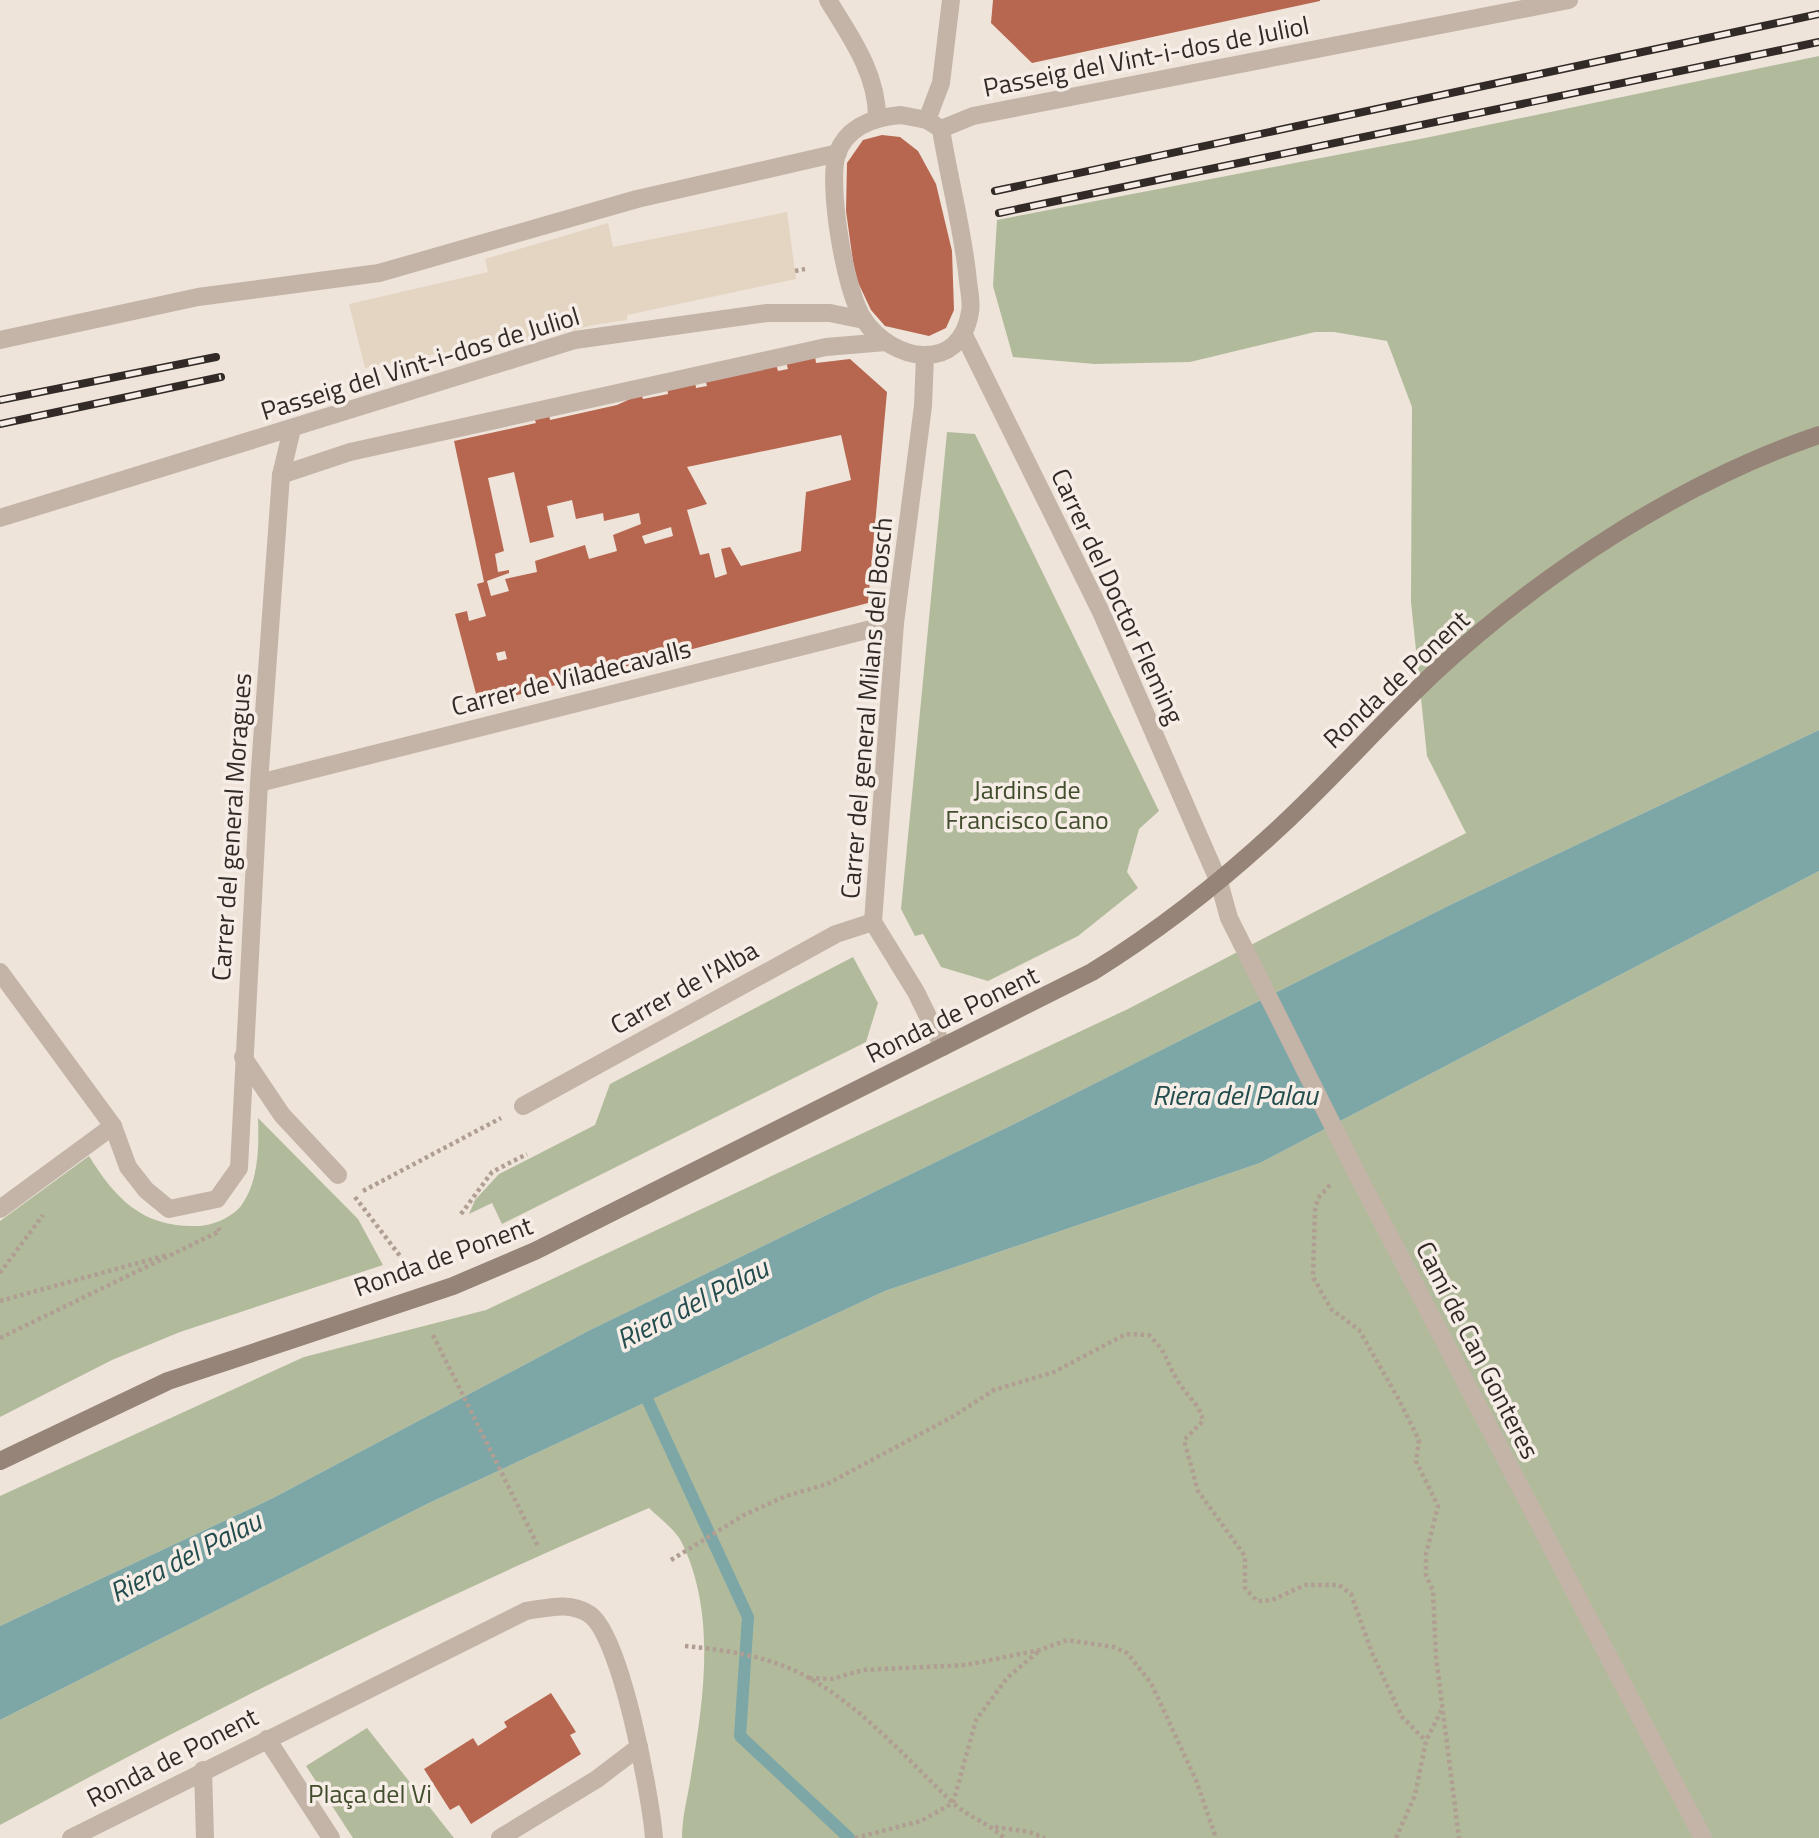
<svg xmlns="http://www.w3.org/2000/svg" width="1819" height="1838" font-family="'Titillium Web',sans-serif">
  <style>
    .green { fill: #b1bb9c }
    .plaza { fill: #e4d5c3 }
    .water { fill: #7da6a7 }
    .lines { fill: none; stroke-linecap: round; stroke-linejoin: round }
    .stream { stroke: #7da6a7; stroke-width: 12 }
    .building { fill: #b7674f; fill-rule: evenodd }
    .path { stroke: #b09e92; stroke-width: 4.5; stroke-dasharray: 3.5 3.5; stroke-linecap: butt }
    .street { stroke: #c4b4a8; stroke-width: 18 }
    .secondary { stroke: #978479; stroke-width: 18 }
    .rail-casing { stroke: #322a27; stroke-width: 8 }
    .rail { stroke: #f6eee6; stroke-width: 5; stroke-dasharray: 16; stroke-linecap: butt }
    .labels { text-anchor: middle; dominant-baseline: central; stroke-width: 7; stroke-linejoin: round; paint-order: stroke }
    .street-label { font-size: 26px; fill: #322a27; stroke: #f6eee6 }
    .park-label { font-size: 26px; fill: #424d2e; stroke: #f6eee6 }
    .water-label { font-size: 28px; font-style: italic; fill: #224c4e; stroke: #f6eee6 }
  </style>
  <rect width="100%" height="100%" fill="#eee4da"/>
  <g class="green">
    <path d="M1819,56V730L1454,903L1016,1123L588,1331L273,1498L0,1626V1496L304,1357L486,1310L1128,1009L1466,833L1427,756L1411,602L1412,407L1387,341L1334,332H1315L1190,362L1095,364L1013,357L993,286L997,220L1425,138Z"/>
    <path d="M947,432L975,434L1159,811L1139,829L1127,872L1138,888L1078,936L988,981L941,967L923,934L915,936L901,909Z"/>
    <path d="M1819,871V1838H682C682,1814 689,1793 692,1769C704,1696 716,1613 682,1543C676,1530 659,1518 649,1508C428,1602 212,1710 0,1825V1720L427,1504L885,1291L1260,1163Z"/>
    <path d="M853,957L878,1003L866,1042L502,1224L492,1203L469,1214L475,1200L499,1174L595,1125L610,1084Z"/>
    <path d="M258,1118L358,1219L383,1265L180,1332L112,1360L0,1417V1221L89,1156C116,1200 144,1228 198,1226C212,1226 232,1217 241,1206C259,1181 259,1147 258,1118Z"/>
    <path d="M367,1728L454,1838H353L306,1766Z"/>
  </g>
  <path class="plaza" d="M787,212L796,279L627,315V320L593,325L505,348L502,341L365,368L349,304L488,272L485,259L608,223L613,247Z"/>
  <path class="water" d="M1819,730V871L1260,1163L885,1291L427,1504L0,1720V1626L273,1498L588,1331L1016,1123L1454,903Z"/>
  <g class="lines">
    <path class="stream" d="M642,1388L748,1617L740,1736L849,1838"/>
  </g>
  <g class="building">
    <path d="M993,0H1320V1L1032,63L991,23Z"/>
    <path d="M882,135L900,137L918,151L936,184L952,251L954,310L946,328L929,336L885,326L871,310L855,276L846,211L847,163L863,140Z"/>
    <path d="M815,356L816,363L850,359L887,392L868,603L479,705L455,614L467,611L469,621L486,616L477,584L484,582L454,441L536,423L534,417L549,414L550,420L617,405L641,394L643,399L668,394L667,387L695,381L696,388L707,386L705,379L776,364L778,371L788,369L786,362ZM841,435L851,480L806,492L801,551L741,566L730,547L721,549L727,574L715,578L709,553L700,555L687,510L707,504L687,467ZM514,472L530,543L554,537L547,506L572,500L576,519L603,513L604,521L639,513L641,524L613,535L617,551L589,559L585,545L535,561L537,572L505,579L509,591L491,596L487,581L509,573V570L498,572L495,554L504,551L488,478ZM671,527L673,536L645,544L642,536ZM505,651L507,659L498,661L496,653Z"/>
    <path d="M551,1693L576,1732L570,1735L581,1754L471,1824L459,1805L450,1810L424,1769L473,1738L478,1746L507,1727L504,1722Z"/>
  </g>
  <g class="lines">
    <g class="path">
      <path d="M795,271L805,269"/>
      <path d="M1330,1185L1318,1198L1315,1210L1313,1277L1331,1309L1359,1330L1398,1398L1419,1440L1416,1461L1438,1506L1426,1554V1575L1433,1591L1436,1657L1459,1838"/>
      <path d="M363,1191L501,1118"/>
      <path d="M355,1197L410,1269"/>
      <path d="M461,1214L492,1172L527,1154"/>
      <path d="M0,1273L43,1215"/>
      <path d="M0,1301L167,1255"/>
      <path d="M433,1335L539,1548"/>
      <path d="M0,1338L220,1231L218,1228"/>
      <path d="M671,1560L744,1515L786,1496L827,1484L952,1417L994,1390L1054,1372L1126,1334L1149,1335C1168,1354 1164,1357 1176,1378C1185,1395 1199,1402 1203,1421L1184,1440L1198,1491L1245,1556V1588L1257,1601L1272,1600L1305,1585H1339L1351,1594L1372,1653L1402,1717L1426,1741"/>
      <path d="M685,1646C727,1650 773,1657 809,1678C864,1709 907,1759 951,1801C967,1817 988,1822 1004,1838"/>
      <path d="M809,1678L832,1679L863,1670L966,1665L1040,1650L1067,1640L1114,1647L1127,1653L1151,1683L1196,1780L1216,1838"/>
      <path d="M995,1827L1029,1832L1045,1838"/>
      <path d="M855,1838L921,1821L953,1803L976,1720L1007,1678L1039,1651"/>
      <path d="M1396,1838L1415,1795L1426,1741L1442,1709"/>
    </g>
    <g class="street">
      <path d="M828,0C850,36 877,73 877,117"/>
      <path d="M901,115L927,120L941,129C949,180 963,229 968,281C969,291 972,303 970,312C960,375 892,361 864,320C845,293 827,184 837,154C847,126 875,117 901,115Z"/>
      <path d="M927,120L941,83L951,0"/>
      <path d="M941,129L973,116L1569,0"/>
      <path d="M964,335L1101,612L1219,882L1229,918L1354,1168L1703,1838"/>
      <path d="M0,340L198,297L379,273L637,199L838,153"/>
      <path d="M925,356L923,406L895,623L873,922L916,992L943,1047"/>
      <path d="M281,475L350,452L826,347L886,342"/>
      <path d="M0,518L575,340L767,313H830L864,320"/>
      <path d="M259,783L895,623"/>
      <path d="M0,972L113,1126L128,1167L146,1190L169,1209L217,1199L239,1168L259,783L281,475L292,429"/>
      <path d="M243,1057L282,1115L338,1175"/>
      <path d="M523,1106L836,934L873,922"/>
      <path d="M0,1209L113,1126"/>
      <path d="M267,1739L331,1838"/>
      <path d="M203,1770L205,1838"/>
      <path d="M71,1838L526,1611C548,1608 569,1601 589,1614C621,1634 651,1798 654,1838"/>
      <path d="M500,1838L597,1779L639,1747"/>
    </g>
    <path class="secondary" d="M0,1461L168,1381L453,1286L535,1251L1092,972C1160,930 1222,881 1280,827C1333,778 1381,723 1434,673C1541,574 1680,482 1819,435"/>
    <g class="rail-casing">
      <g id="rail">
        <path d="M995,191L1819,14"/>
        <path d="M999,213L1819,42"/>
        <path d="M0,400L216,357"/>
        <path d="M0,424L221,377"/>
      </g>
    </g>
    <use href="#rail" class="rail"/>
  </g>
  <g class="labels">
    <g class="street-label">
      <text transform="translate(1146 56) rotate(-11)">Passeig del Vint-i-dos de Juliol</text>
      <text transform="translate(420 363) rotate(-17)">Passeig del Vint-i-dos de Juliol</text>
      <text transform="translate(1118 596) rotate(65)">Carrer del Doctor Fleming</text>
      <text transform="translate(571 677) rotate(-14)">Carrer de Viladecavalls</text>
      <text transform="translate(1396 679) rotate(-43)">Ronda de Ponent</text>
      <text transform="translate(866 708) rotate(-85)">Carrer del general Milans del Bosch</text>
      <text transform="translate(231 827) rotate(-86)">Carrer del general Moragues</text>
      <text transform="translate(684 987) rotate(-29)">Carrer de l'Alba</text>
      <text transform="translate(952 1014) rotate(-26)">Ronda de Ponent</text>
      <text transform="translate(443 1256) rotate(-20)">Ronda de Ponent</text>
      <text transform="translate(1478 1350) rotate(63)">Camí de Can Gonteres</text>
      <text transform="translate(172 1757) rotate(-27)">Ronda de Ponent</text>
    </g>
    <g class="park-label">
      <text x="1027" y="789">Jardins de<tspan x="1027" dy="30">Francisco Cano</tspan></text>
      <text x="370" y="1793">Plaça del Vi</text>
    </g>
    <g class="water-label">
      <text x="1235" y="1094">Riera del Palau</text>
      <text transform="translate(692 1303) rotate(-27)">Riera del Palau</text>
      <text transform="translate(185 1556) rotate(-27)">Riera del Palau</text>
    </g>
  </g>
</svg>
